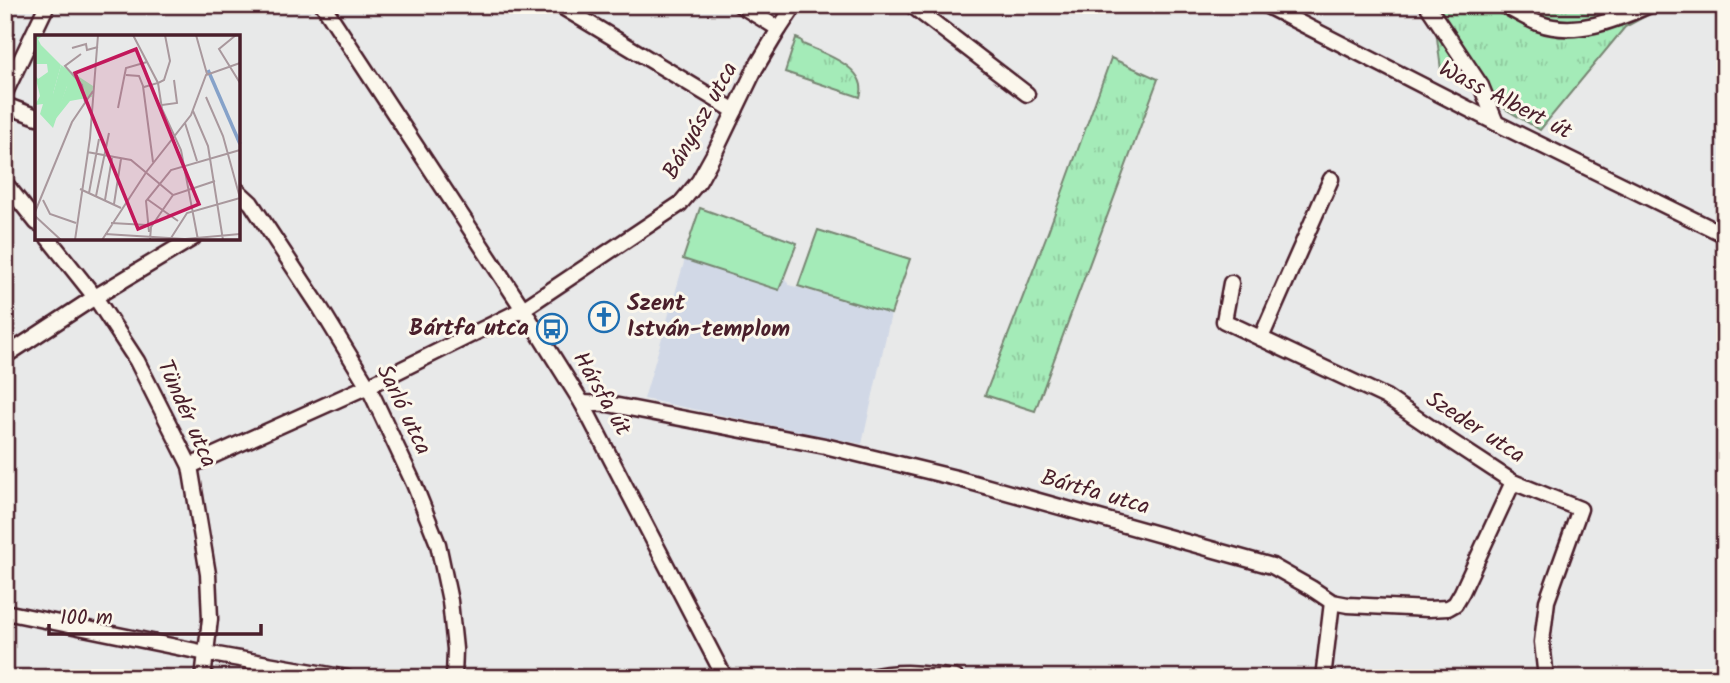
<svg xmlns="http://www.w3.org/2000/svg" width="1730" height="683" font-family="Kalam,sans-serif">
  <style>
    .built { fill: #d1d8e6 }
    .grass { fill: url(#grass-tufts); stroke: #778572; stroke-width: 2 }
    .garden { fill: #a4ebb8; stroke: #778572; stroke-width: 2 }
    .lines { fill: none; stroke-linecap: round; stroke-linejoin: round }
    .minor-casing { stroke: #4a1f2b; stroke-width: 19 }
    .minor { stroke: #fbf7ec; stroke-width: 14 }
    .labels { text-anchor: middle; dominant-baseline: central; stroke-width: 6; stroke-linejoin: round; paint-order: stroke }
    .street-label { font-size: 23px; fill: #4a1f2b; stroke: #fbf7ec }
    .poi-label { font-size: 23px; font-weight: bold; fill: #4a1f2b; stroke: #fbf7ec; text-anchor: start }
    .inset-river { fill: none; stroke: #86a2c9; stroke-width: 3.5 }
    .inset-road { fill: none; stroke: #a9989d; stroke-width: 2 }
    .view { fill: #c2185b; fill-opacity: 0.15; stroke: #c2185b; stroke-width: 3.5 }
    .inset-edge { fill: none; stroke: #4a1f2b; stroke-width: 3.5 }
  </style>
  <defs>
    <pattern id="grass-tufts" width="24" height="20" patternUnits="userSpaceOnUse" patternTransform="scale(1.75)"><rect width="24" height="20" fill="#a4ebb8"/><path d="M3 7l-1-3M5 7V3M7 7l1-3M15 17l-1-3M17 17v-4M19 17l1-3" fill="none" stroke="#8fc99e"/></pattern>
  </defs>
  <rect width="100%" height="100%" fill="#e8e9e9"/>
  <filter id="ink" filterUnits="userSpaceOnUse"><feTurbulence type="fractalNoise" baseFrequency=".0143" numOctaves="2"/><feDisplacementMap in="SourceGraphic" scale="14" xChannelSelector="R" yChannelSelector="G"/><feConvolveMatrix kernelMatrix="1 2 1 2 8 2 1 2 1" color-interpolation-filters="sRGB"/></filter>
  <g filter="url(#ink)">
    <path class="built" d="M700,208L798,242L784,277L789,285L891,314L862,444L644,399Z"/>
    <g class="grass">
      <path d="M1433,5H1666L1625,27L1540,130L1441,70Z"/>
      <path d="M796,38L801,40L803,44C823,53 870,68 860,97L785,72Z"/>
      <path d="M1111,58L1158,79L1035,411L985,395L1048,232Z"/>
    </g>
    <g class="garden">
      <path d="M700,208L797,243L779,290L683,259Z"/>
      <path d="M818,230L910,259L891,314L798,286Z"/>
    </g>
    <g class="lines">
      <g class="minor-casing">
        <g id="minor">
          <path d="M323,5L523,309L582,403L725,678"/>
          <path d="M559,5L735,111"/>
          <path d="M740,5L779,29"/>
          <path d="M911,5L1027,94"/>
          <path d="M1265,5L1496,123L1725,235"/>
          <path d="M1427,5L1481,86L1496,123"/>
          <path d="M1503,5C1515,11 1526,18 1538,23C1576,37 1615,20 1650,5"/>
          <path d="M5,93L47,5"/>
          <path d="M5,105L37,117"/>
          <path d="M5,183L37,223"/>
          <path d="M238,191L251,203L321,309L368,386L414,484L438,544L450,601L455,649L454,678"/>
          <path d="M48,238L95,297L137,361L190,466L208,574L210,619L203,678"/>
          <path d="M1231,283L1224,321L1386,397L1452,442L1513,482L1580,509L1547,601L1542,642L1546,678"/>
          <path d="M1261,338L1331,179"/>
          <path d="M5,356L95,297L193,238"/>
          <path d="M582,403L608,404L825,446L956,478L1272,566L1311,588L1332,602L1348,605L1428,609L1448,608L1455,604L1462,592L1513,482"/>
          <path d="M190,466L368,386L523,309L680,204L699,181L715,152L755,69L779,29L795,5"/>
          <path d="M5,612L206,653L347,678"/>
          <path d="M866,678C899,670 923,673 956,678"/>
          <path d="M1323,678L1332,602"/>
        </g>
      </g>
      <use href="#minor" class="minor"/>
    </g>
  </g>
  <defs>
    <g id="church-ring" transform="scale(1.575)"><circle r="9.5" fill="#fbf7ec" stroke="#1f6fb2" stroke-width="1.5"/><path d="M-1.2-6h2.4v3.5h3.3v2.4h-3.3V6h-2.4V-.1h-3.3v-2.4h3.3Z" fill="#1f6fb2"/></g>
    <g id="bus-ring" transform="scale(1.575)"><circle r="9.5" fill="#fbf7ec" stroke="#1f6fb2" stroke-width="1.5"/><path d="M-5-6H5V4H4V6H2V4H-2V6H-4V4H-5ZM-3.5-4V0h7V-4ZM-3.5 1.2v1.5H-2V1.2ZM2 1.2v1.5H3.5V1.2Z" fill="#1f6fb2"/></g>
  </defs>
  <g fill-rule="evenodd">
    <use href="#church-ring" x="604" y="317"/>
    <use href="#bus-ring" x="552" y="329"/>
  </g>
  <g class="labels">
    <g class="street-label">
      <text transform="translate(1505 101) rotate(27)">Wass Albert út</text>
      <text transform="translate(701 121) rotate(-61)">Bányász utca</text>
      <text transform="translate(601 394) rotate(60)">Hársfa út</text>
      <text transform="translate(403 410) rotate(64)">Sarló utca</text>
      <text transform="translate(186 414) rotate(66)">Tündér utca</text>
      <text transform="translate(1475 428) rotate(33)">Szeder utca</text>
      <text transform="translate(1095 493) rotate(16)">Bártfa utca</text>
    </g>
    <g class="poi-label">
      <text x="627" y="304">Szent<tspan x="627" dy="26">István-templom</tspan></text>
      <text x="529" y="329" text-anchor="end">Bártfa utca</text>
    </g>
  </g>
  <g transform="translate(35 35)">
    <rect width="205" height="205" fill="#e8e9e9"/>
    <path d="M26,30L58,51L57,62L35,66L19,86L32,51L18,59Z" fill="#a4ebb8"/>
    <path d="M0,0H9L3,4L6,10L26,30L18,59L27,44L32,51L18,93L5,79L8,69L0,70L5,61L0,40L3,44L13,37L12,29H0Z" fill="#a4ebb8"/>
    <path class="inset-river" d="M173,35L205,109"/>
    <path class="inset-road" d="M98,0L123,48L109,52M130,0L135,26L129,45L123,48L127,74L146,115L163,205M161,0L172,39M201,0L184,14L205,48M37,13L51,9L52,15L63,12M46,19L30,31L47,50L50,67M91,40L104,41L108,51L118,127M171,62L188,101L205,163M127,70L142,68L139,45M83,73L91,33L112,27M158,76L173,111L188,205M150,88L162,126M52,117L96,125L138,160M45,154L86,173M54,158L64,104M61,161L74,98M112,164L143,186M8,165L15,179L41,188M70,165L77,123M79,169L86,124M0,177L37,87L58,56M0,181L26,205M76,188L112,190M114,197L111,166L136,135L205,115M70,199L150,204L205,199M136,203L152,178L205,163M40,205L55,103L63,0M67,205L112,136L156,80L171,40L205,28M115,205L116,192L138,160L180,146"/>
    <path class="view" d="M101,14L164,169L103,194L40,38Z"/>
    <rect width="205" height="205" class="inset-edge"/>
  </g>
  <rect width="1730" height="683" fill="none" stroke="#fbf7ec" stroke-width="28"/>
  <rect x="14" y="14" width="1702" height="655" fill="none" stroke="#4a1f2b" stroke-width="2.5" filter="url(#ink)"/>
  <path d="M49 624v10h212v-10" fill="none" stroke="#4a1f2b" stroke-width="3.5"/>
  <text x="60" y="624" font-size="21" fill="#4a1f2b" stroke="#fbf7ec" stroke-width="5" paint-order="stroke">100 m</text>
</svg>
